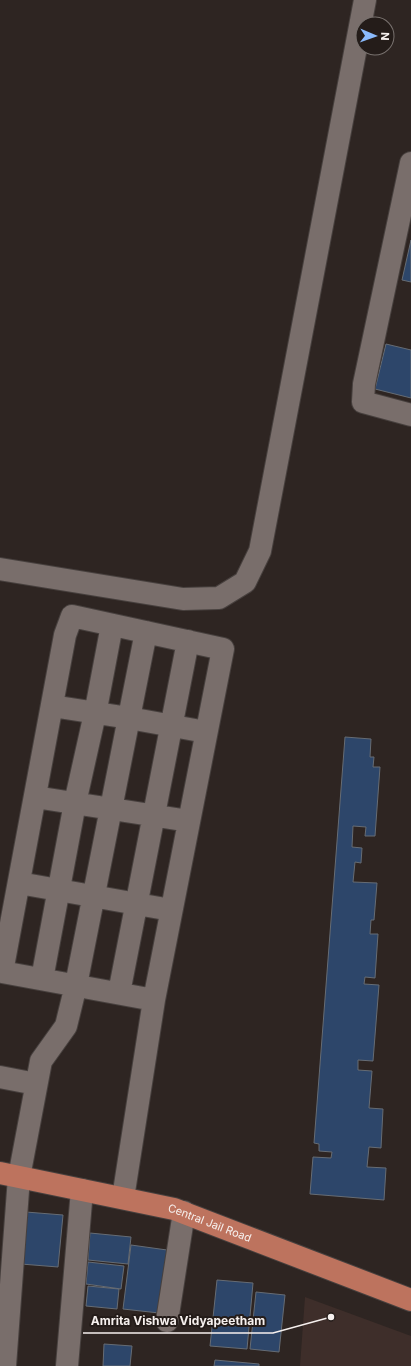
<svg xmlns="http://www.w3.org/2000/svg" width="411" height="1366" font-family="Inter,sans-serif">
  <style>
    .built { fill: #3e2e2a }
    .building { fill: #2d466a; stroke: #666c74 }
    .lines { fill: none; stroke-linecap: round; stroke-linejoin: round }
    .minor-casing { stroke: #47403e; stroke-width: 24 }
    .major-casing { stroke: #47403e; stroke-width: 24 }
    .minor { stroke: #796e6b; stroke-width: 22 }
    .major { stroke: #bd735e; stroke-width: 22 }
    .labels { text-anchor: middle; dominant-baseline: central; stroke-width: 4; stroke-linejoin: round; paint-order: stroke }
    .street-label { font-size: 11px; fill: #f6f0ee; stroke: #241c19 }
    .leader { fill: none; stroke: #f6f0ee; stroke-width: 1.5 }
    .callout-dot { fill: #f6f0ee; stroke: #241c19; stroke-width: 1.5 }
    .callout-label { font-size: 12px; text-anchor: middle; font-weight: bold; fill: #f6f0ee; stroke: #241c19; stroke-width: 4; stroke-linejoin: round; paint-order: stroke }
  </style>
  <rect width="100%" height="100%" fill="#2e2522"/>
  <path class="built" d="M305 1297 411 1336V1366H300Z"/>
  <path class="building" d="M411 240V282L402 280Z
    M386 344 411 350V398L375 389Z
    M345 737 371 739 370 757H374L373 767H380L375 836H365L366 827 353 826 352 847 362 848 361 863 355 862 353 882 377 883 374 920H371L370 934H378L375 978 365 977 364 984 379 985 373 1061 358 1060V1070L372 1071 369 1108 383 1109 381 1148 369 1147 367 1167 386 1168 384 1200 310 1194 313 1157 331 1158 332 1152 319 1151V1144L314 1143Z
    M26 1212 63 1215 58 1267 21 1264Z
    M90 1233 131 1237 128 1264 88 1260Z
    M131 1245 167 1250 159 1313 123 1309Z
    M88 1262 124 1266 121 1289 86 1284Z
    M217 1280 253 1283 247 1349 210 1346Z
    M88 1286 119 1289 117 1309 86 1306Z
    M256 1292 285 1295 279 1352 250 1349Z
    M104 1344 132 1346 130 1366H103Z
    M215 1360 259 1364V1366H214Z"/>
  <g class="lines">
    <g class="minor-casing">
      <path id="minor" d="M411 163 364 384 363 402 411 415
        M0 569 183 599 219 598 245 582 260 551 365 0
        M52 706 129 718 206 732
        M35 797 189 821
        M19 883 171 910
        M42 979 75 803 96 709 112 625
        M119 993 188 641
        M0 1077 36 1084
        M123 1198 154 1000 223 649 72 616 65 635 2 972 154 1000
        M167 1321 184 1212
        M5 1366 19 1177 41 1061 66 1026 76 985 146 632
        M67 1366 82 1190"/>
    </g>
    <g class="major-casing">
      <g id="major">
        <path id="s1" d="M0 1173 174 1209 411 1300"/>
      </g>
    </g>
    <use href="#minor" class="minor"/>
    <use href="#major" class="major"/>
  </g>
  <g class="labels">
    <g class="street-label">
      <text stroke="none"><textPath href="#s1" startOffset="216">Central Jail Road</textPath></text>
    </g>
  </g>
  <path class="leader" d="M331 1317L273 1333H83"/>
  <circle class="callout-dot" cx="331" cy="1317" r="4"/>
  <g class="callout-label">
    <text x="178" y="1325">Amrita Vishwa Vidyapeetham</text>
  </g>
  <g transform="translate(375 36) rotate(92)"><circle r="19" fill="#241c19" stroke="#78716e"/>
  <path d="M0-3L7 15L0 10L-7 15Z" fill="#8bbafc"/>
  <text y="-6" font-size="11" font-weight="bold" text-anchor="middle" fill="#f6f0ee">N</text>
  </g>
</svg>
